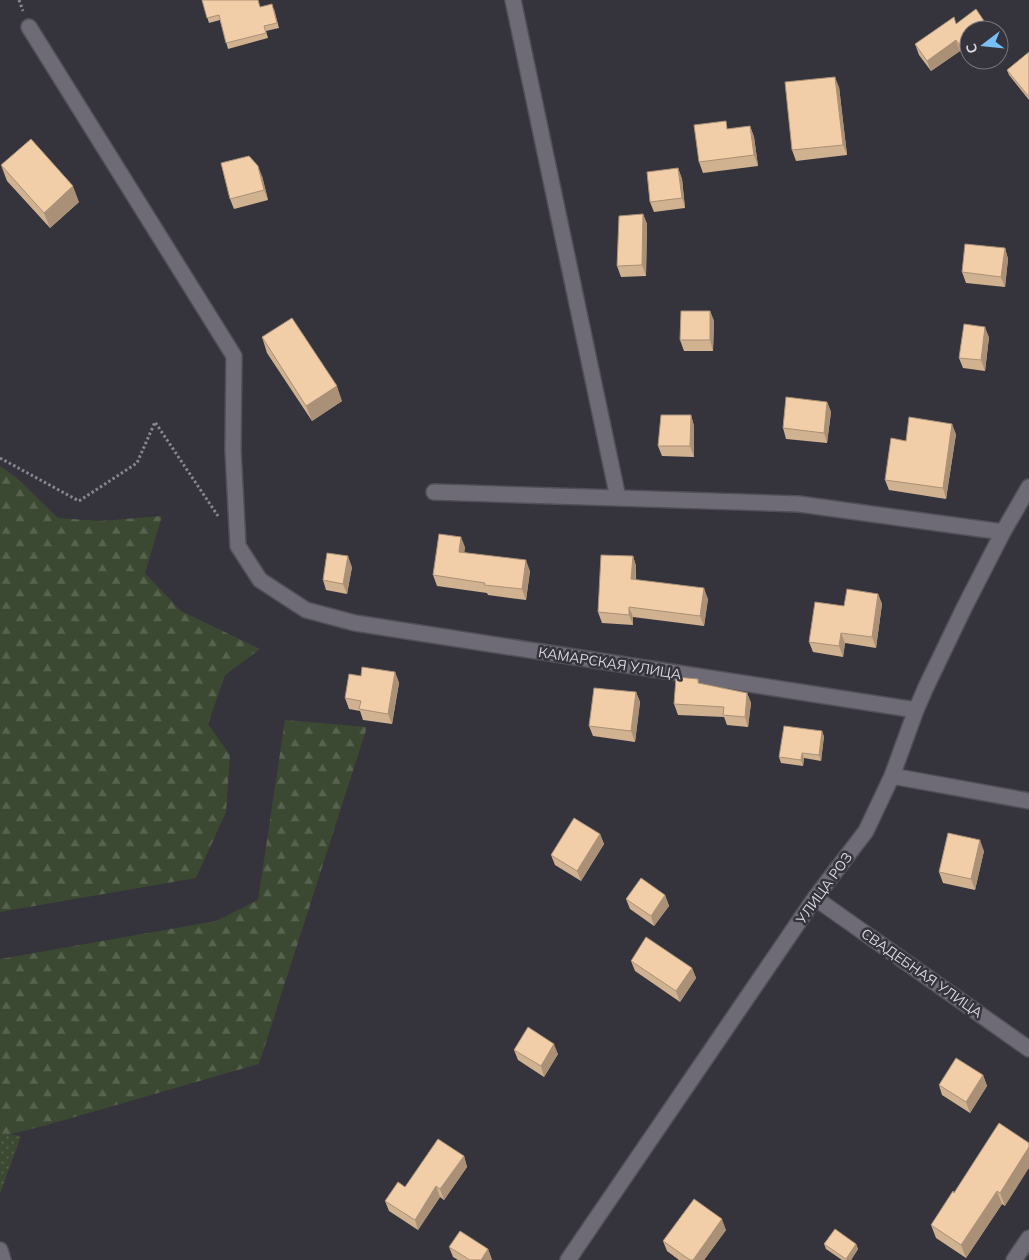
<svg xmlns="http://www.w3.org/2000/svg" width="1029" height="1260" font-family="Mulish,sans-serif">
  <style>
    .grass { fill: url(#grass-dots) }
    .forest { fill: url(#forest-firs) }
    .lines { fill: none; stroke-linecap: round; stroke-linejoin: round }
    .minor-casing { stroke: #514f57; stroke-width: 18 }
    .path { stroke: #88868d; stroke-width: 3; stroke-dasharray: 2.5 2.5; stroke-linecap: butt }
    .minor { stroke: #6e6b76; stroke-width: 15 }
    .wall { fill: #d0b190 }
    .shaded-wall { fill: #a99076 }
    .building { fill: #f2cea8; stroke: #a99076 }
    .labels { text-anchor: middle; dominant-baseline: central; stroke-width: 5; stroke-linejoin: round; paint-order: stroke }
    .street-label { font-size: 14px; fill: #d8d6dc; stroke: #35333c }
  </style>
  <defs>
    <pattern id="grass-dots" width="8" height="8" patternUnits="userSpaceOnUse" patternTransform="scale(1.25)"><rect width="8" height="8" fill="#3c4932"/><path d="M2 2h.1M6 6h.1" fill="none" stroke="#57624f" stroke-width="1.8" stroke-linecap="round"/></pattern>
    <pattern id="forest-firs" width="22" height="20" patternUnits="userSpaceOnUse" patternTransform="scale(1.25)"><rect width="22" height="20" fill="#3c4932"/><path d="M5 1l3.5 6h-7zM16 11l3.5 6h-7z" fill="#57624f"/></pattern>
  </defs>
  <rect width="100%" height="100%" fill="#35333c"/>
  <path class="grass" d="M0 1133 21 1136 0 1194Z"/>
  <path class="forest" d="M0 466 17 478 58 518 100 521 162 516 145 573 181 611 260 649 225 675 208 724 230 755 226 812 196 878 0 912Z
    M285 720 367 727 259 1064 47 1125 0 1137V959L216 921 258 900Z"/>
  <g class="lines">
    <g class="minor-casing">
      <path id="minor" d="M513 0 618 498 799 504 1003 532
        M29 27 234 356 233 450 238 546 260 580 306 610 355 623 916 710
        M434 492 618 498
        M892 776 1029 801
        M815 898 1029 1049
        M0 1250 3 1260
        M568 1260 815 898 866 831 892 776 916 710 926 687 964 608 1003 532 1029 487
        M1014 1260 1029 1238"/>
    </g>
    <path class="path" d="M19 0 23 11
      M0 458 79 501 137 463 155 422 218 516"/>
    <use href="#minor" class="minor"/>
  </g>
  <path class="wall" d="M202 0 274 9 279 28 266 31 268 38 228 49 220 20 209 23Z
    M956 23 969 60H973L969 63 960 51 931 71 919 55 915 44Z
    M1029 52V100L1009 75 1007 70Z
    M839 87 847 155 796 161 792 150Z
    M750 126 754 137 758 166 703 173 699 162 729 129Z
    M1 165 79 202 50 228 7 181Z
    M678 168 682 179 685 208 654 212 650 202Z
    M262 176 268 200 234 209 230 199Z
    M643 214 647 224 646 276 621 277 617 266Z
    M1005 248 1008 259 1005 287 966 283 962 272Z
    M710 311 714 321 713 351H684L680 340Z
    M262 337 342 401 312 421 267 353Z
    M989 337 985 371 963 368 959 358Z
    M827 402 831 412 827 443 786 439 783 428Z
    M691 415 694 426V457L662 456 658 446Z
    M956 434 946 499 889 490 885 480Z
    M465 547 464 553 530 571 526 600 488 595 487 593 437 586 433 575Z
    M633 556 636 566V580L708 599 704 626 633 617V625L602 623 598 612Z
    M352 567 347 594 326 590 323 580Z
    M878 594 882 604 876 648 845 643 843 657 813 652 809 642 844 606Z
    M395 672 399 683 392 724 363 720 360 711 349 709 345 698 361 676Z
    M698 679 699 683 747 693 751 703 748 727 727 725 724 717 678 715 674 704Z
    M636 692 640 702 635 742 593 736 589 726Z
    M824 736 821 761 804 758 803 766 781 763 779 757Z
    M600 834 604 844 581 881 555 865 551 855Z
    M984 851 975 890 943 883 939 872Z
    M665 895 669 906 654 926 630 909 626 899Z
    M631 961 692 968 696 978 680 1002 635 971Z
    M514 1050 558 1054 544 1077 518 1060Z
    M983 1075 987 1086 970 1113 942 1095 939 1085Z
    M999 1123 1005 1206 1002 1204 966 1258 936 1238 931 1225 954 1193Z
    M464 1156 467 1167 444 1200 440 1197 418 1230 389 1211 385 1201 405 1187Z
    M726 1230 704 1260H679L667 1251 663 1241Z
    M824 1244H856L858 1249 851 1260H842L826 1249Z
    M449 1247 488 1249 492 1260H458L453 1257Z"/>
  <path class="shaded-wall" d="M956 40 960 51 931 71 927 61Z
    M969 50V60H973L969 63 965 53Z
    M835 77 839 87 847 155 843 145Z
    M750 126 754 137 758 166 754 155Z
    M258 166 262 176 268 200 264 190Z
    M678 168 682 179 685 208 682 198Z
    M73 186 79 202 50 228 44 213Z
    M643 214 647 224 646 276 642 265Z
    M1005 248 1008 259 1005 287 1001 277Z
    M710 311 714 321 713 351 710 340Z
    M985 327 989 337 985 371 981 360Z
    M337 386 342 401 312 421 306 406Z
    M827 402 831 412 827 443 824 433Z
    M691 415 694 426V457L690 446Z
    M952 424 956 434 946 499 943 488Z
    M461 537 465 547 463 563 459 552Z
    M348 556 352 567 347 594 343 584Z
    M633 556 636 566 635 590 631 579Z
    M526 560 530 571 526 600 522 589Z
    M704 588 708 599 704 626 700 616Z
    M878 594 882 604 876 648 872 637Z
    M629 607 633 617V625L629 615Z
    M841 633 845 643 843 657 839 646Z
    M395 672 399 683 392 724 388 714Z
    M636 692 640 702 635 742 631 731Z
    M747 693 751 703 748 727 745 717Z
    M822 731 824 736 821 761 819 755Z
    M802 753 804 758 803 766 801 760Z
    M600 834 604 844 581 881 577 871Z
    M980 840 984 851 975 890 971 879Z
    M665 895 669 906 654 926 651 916Z
    M692 968 696 978 680 1002 676 991Z
    M554 1044 558 1054 544 1077 541 1066Z
    M983 1075 987 1086 970 1113 966 1102Z
    M1029 1147V1168L1005 1206 1000 1193Z
    M464 1156 467 1167 444 1200 440 1189Z
    M436 1186 440 1197 418 1230 415 1220Z
    M997 1191 1002 1204 966 1258 961 1245Z
    M722 1219 726 1230 704 1260H693Z
    M856 1244 858 1249 851 1260H847L846 1259Z
    M488 1249 492 1260H481Z"/>
  <path class="building" d="M202 0H258L260 7 272 4 277 23 264 26 266 33 226 43 219 15 207 18Z
    M976 9 990 30H969V50L965 53 956 40 927 61 915 44 954 17 956 24Z
    M1029 52V97L1007 70Z
    M835 77 843 145 792 150 785 82Z
    M726 121 727 129 750 126 754 155 699 162 694 125Z
    M31 139 73 186 44 213 1 165Z
    M249 156 258 166 264 190 230 199 221 163Z
    M678 168 682 198 650 202 647 172Z
    M643 214 642 265 617 266 619 216Z
    M965 244 1005 248 1001 277 962 272Z
    M681 311H710V340H680Z
    M292 318 337 386 306 406 262 337Z
    M964 324 985 327 981 360 959 358Z
    M786 397 827 402 824 433 783 428Z
    M661 415H691L690 446H658Z
    M909 417 952 424 943 488 885 480 891 438 906 441Z
    M439 534 461 537 459 552 526 560 522 589 484 585 485 583 433 575Z
    M327 553 348 556 343 584 323 580Z
    M601 555 633 556 631 579 704 588 700 616 629 607V615L598 612Z
    M847 589 878 594 872 637 841 633 839 646 809 642 815 602 844 606Z
    M362 667 395 672 388 714 359 709 361 701 345 698 349 674 361 676Z
    M676 677 698 679V683L747 693 745 717 723 715 724 707 674 704Z
    M594 688 636 692 631 731 589 726Z
    M784 726 822 731 819 755 802 753 801 760 779 757Z
    M574 818 600 834 577 871 551 855Z
    M948 833 980 840 971 879 939 872Z
    M641 878 665 895 651 916 626 899Z
    M646 937 692 968 676 991 631 961Z
    M528 1027 554 1044 541 1066 514 1050Z
    M956 1058 983 1075 966 1102 939 1085Z
    M999 1123 1029 1143V1147L1000 1193 997 1191 961 1245 931 1225 953 1191 954 1193Z
    M438 1139 464 1156 440 1189 436 1186 415 1220 385 1201 398 1182 405 1187Z
    M694 1199 722 1219 693 1260H690L663 1241Z
    M835 1229 856 1244 846 1259 824 1244Z
    M460 1231 488 1249 481 1260H470L449 1247Z"/>
  <g class="labels">
    <g class="street-label">
      <text transform="translate(610 663) rotate(9)">КАМАРСКАЯ УЛИЦА</text>
      <text transform="translate(824 888) rotate(-54)">УЛИЦА РОЗ</text>
      <text transform="translate(922 973) rotate(35)">СВАДЕБНАЯ УЛИЦА</text>
    </g>
  </g>
  <g transform="translate(984 45) rotate(254)"><circle r="24" fill="#35333c" stroke="#76747c"/>
  <path d="M0-4L9 19L0 12L-9 19Z" fill="#77bff7"/>
  <text y="-8" font-size="14" font-weight="bold" text-anchor="middle" fill="#d8d6dc">С</text>
  </g>
</svg>
